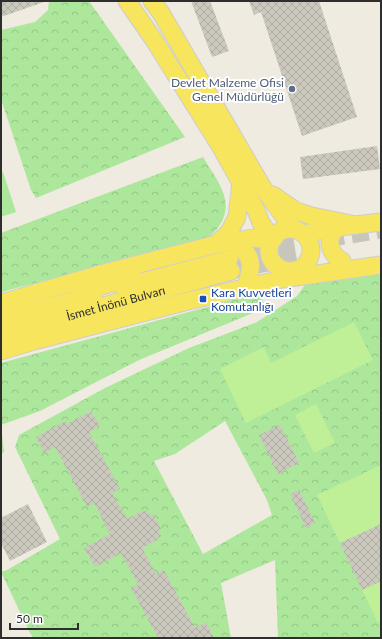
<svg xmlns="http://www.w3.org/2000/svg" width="382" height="639" font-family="Lato,sans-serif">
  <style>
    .grass { fill: #ace79b }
    .forest { fill: url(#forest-crowns); fill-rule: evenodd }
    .pitch { fill: #bfef97 }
    .building { fill: url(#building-cross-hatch) }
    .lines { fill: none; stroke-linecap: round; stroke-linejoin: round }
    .primary-tunnel { stroke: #c8c5bc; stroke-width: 17; stroke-dasharray: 17 8; stroke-linecap: butt }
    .primary-casing { stroke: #cdcdcd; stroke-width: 19 }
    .primary { stroke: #f7e55e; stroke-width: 17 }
    .service-dot { fill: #5c6f8a; stroke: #fff; stroke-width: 1.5 }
    .transit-dot { fill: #1a4fb4; stroke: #fff; stroke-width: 1.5 }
    .labels { text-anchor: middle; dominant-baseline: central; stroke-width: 4; stroke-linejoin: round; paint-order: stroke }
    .service-label { font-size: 12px; fill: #4e5e75; stroke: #fff; text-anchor: end }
    .transit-label { font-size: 12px; fill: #164399; stroke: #fff; text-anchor: start }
    .street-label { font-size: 12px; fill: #2e2e2e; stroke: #fff }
  </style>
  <defs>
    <pattern id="forest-crowns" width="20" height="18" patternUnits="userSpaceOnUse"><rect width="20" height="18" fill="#ace79b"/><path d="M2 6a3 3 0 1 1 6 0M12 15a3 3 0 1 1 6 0" fill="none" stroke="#94c686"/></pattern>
    <pattern id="building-cross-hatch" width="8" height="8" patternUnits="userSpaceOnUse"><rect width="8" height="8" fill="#cbc9be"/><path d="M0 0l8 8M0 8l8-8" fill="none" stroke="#afada4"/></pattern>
  </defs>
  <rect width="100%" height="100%" fill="#efebe0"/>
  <path class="grass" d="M3 172 16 212 1 217V173Z"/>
  <path class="forest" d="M49 1H89L185 137 36 198 31 190 1 99V30L35 22 48 10Z
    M203 157C222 188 240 208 209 238L1 292V233Z
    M381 265V638H278L275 560 221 583 231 638H33L30 633 1 572 7 570 60 539 15 447 19 435 105 388 189 348 257 322 297 296 307 282ZM225 421 267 500 272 515 203 554 154 461 175 454Z
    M259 293 264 303 260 310 139 360 40 411 1 425 4 452 1 454V363Z"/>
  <path class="pitch" d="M354 322 373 360 246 423 220 369 264 347 271 363Z
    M316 404 335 443 314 453 295 415Z
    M381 465V524L340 543 317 495Z
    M381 581V622L378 623 362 590Z"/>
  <path class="building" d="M1 1H44V2L1 17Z
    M191 1H210L229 51 212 57Z
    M249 1H319L357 117 302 136 261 12 254 15Z
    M377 146 380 169 303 179 300 157Z
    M91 411 100 426 89 432 120 489 112 493 127 519 142 511 143 512 147 510 150 516 153 514 161 529 158 530 161 536 157 539V540L142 548 156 574 164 570 195 628 206 622 214 638H158L131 588 138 584 121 553 95 567 84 548 110 534 94 503 87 507 55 447 44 453 36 437 65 421 67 424Z
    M280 425 299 463 278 474 259 435Z
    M299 490 315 523 306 528 290 494Z
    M28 504 47 542 10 561 1 543V518Z
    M381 524V581L362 590 340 543Z"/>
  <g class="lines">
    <path class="primary-tunnel" d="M229 259 290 245 381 230
      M231 271 307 254"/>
    <g class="primary-casing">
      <g id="primary">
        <path d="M127 1 154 40 222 149 256 210 261 223 266 230 275 237"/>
        <path d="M152 1 161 13 263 188 293 229"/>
        <path d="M273 195 296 211 312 216 356 225"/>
        <path d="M339 227C325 235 328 253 342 261"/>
        <circle cx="290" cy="250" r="21"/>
        <path d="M304 234 339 227 381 222"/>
        <path d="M217 244 229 232 237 217 241 182"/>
        <path d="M240 248C252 255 252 267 248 279"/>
        <path d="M123 287 229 259"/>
        <path d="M79 292 134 277"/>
        <path d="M1 303 104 273 217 244 253 238 273 240"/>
        <path d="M1 320 93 295"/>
        <path id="s1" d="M1 334 231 271"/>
        <path d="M1 351 34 341 184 302 282 279 381 265"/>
      </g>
    </g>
    <use href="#primary" class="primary"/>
  </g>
  <circle class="service-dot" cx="292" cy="89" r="4"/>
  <rect class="transit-dot" x="199" y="295" width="8" height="8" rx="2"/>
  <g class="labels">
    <g class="service-label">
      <text x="284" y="82">Devlet Malzeme Ofisi<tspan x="284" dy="14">Genel Müdürlüğü</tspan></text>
    </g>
    <g class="transit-label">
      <text x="211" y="292">Kara Kuvvetleri<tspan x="211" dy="14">Komutanlığı</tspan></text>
    </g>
    <g class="street-label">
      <text stroke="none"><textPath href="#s1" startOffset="119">İsmet İnönü Bulvarı</textPath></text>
    </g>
  </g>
  <rect width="382" height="639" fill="none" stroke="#2e2e2e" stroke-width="4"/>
  <path d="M10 623v6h68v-6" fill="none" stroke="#2e2e2e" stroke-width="2"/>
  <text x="16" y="623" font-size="12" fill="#2e2e2e" stroke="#ffffff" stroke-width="3" paint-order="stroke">50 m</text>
</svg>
